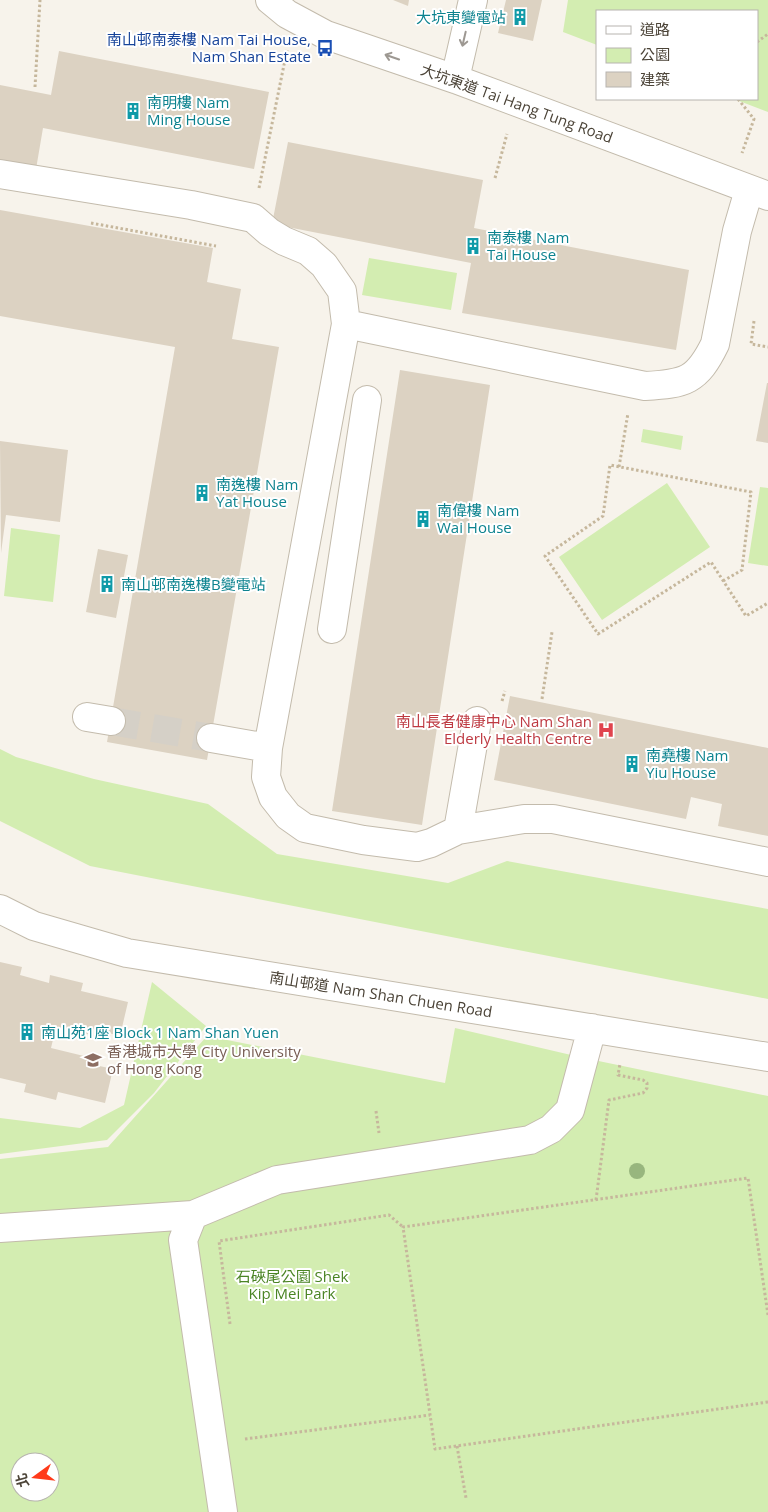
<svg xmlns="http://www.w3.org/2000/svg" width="768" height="1512" font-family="'Open Sans','Noto Sans TC',sans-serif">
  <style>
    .green { fill: #d3edb1; fill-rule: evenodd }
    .building { fill: #dcd2c2 }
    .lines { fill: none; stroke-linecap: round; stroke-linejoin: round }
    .minor-tunnel { stroke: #d5d0c7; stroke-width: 28; stroke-dasharray: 28 14; stroke-linecap: butt }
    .minor-casing { stroke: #c3bbac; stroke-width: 30 }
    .path { stroke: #c6b79c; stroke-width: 3; stroke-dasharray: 2.5 2.5; stroke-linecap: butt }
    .minor { stroke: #fff; stroke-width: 28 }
    .tree { fill: #98b67e }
    .oneway { stroke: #9d9892 }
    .labels { text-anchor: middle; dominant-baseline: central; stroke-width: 4; stroke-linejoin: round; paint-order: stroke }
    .culture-label { font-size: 15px; fill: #0d838f; stroke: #fff; text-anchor: start }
    .transit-label { font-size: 15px; fill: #164399; stroke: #fff; text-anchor: end }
    .street-label { font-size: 15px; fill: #4c4438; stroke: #fff }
    .health-label { font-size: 15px; fill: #be3a42; stroke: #fff; text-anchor: end }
    .education-label { font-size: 15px; fill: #785e54; stroke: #fff; text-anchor: start }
    .park-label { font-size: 15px; fill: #4a8424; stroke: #fff }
  </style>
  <rect width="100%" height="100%" fill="#f7f3eb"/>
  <path class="green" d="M568 0H768V112L734 99H757V11H597V45L563 32Z
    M369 258 457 273 451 310 362 295Z
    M643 429 683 436 681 450 641 442Z
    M667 483 710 547 602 620 559 557Z
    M760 487 768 488V566L748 563Z
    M11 528 60 535 53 602 4 596Z
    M0 749 16 757 94 779 208 804 277 854 448 883 507 861 768 909V999L90 866 0 821Z
    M152 982 206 1026 154 1093 107 1140 0 1154V1118L80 1128 124 1105Z
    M455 1028 584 1058 768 1096V1512H0V1159L108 1147 207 1036 445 1083ZM20 1462H50V1492H20Z"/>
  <path class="building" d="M393 0H409L408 6Z
    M506 0H542L533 41 498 33Z
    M59 51 269 92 254 169 43 128 35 175 0 169V85L51 95Z
    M288 142 483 180 474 228 689 270 676 350 462 313 471 263 272 224Z
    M0 210 213 248 207 282 241 289 232 339 279 347 207 760 107 742 175 347 0 316Z
    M400 370 490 385 422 825 332 811Z
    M767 383H768V443L756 441Z
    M0 441 68 450 60 522 6 515 1 553Z
    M98 549 128 555 116 618 86 612Z
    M510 696 768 748V836L718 826 722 804 691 797 686 819 494 780Z
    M0 962 22 967 20 975 49 983 50 975 83 983 81 991 128 1002 120 1036 93 1029 91 1035 56 1027 51 1048 88 1057 86 1063 113 1069 105 1103 58 1092 56 1100 24 1092 26 1084 0 1078Z"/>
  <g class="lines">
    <path class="minor-tunnel" d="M111 721 211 738"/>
    <g class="minor-casing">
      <path id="minor" d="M270 0 287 14 326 35 455 79 768 196
        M455 79 473 0
        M0 174 191 205 253 218 269 232 284 241 308 251 324 265 342 291 346 324 268 748 266 777 273 797 288 816 305 828 363 840 417 847 431 843 458 830 524 819H553L768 862
        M346 324 645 386C685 384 697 381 715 344L737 231 749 190
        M332 629 367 400
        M87 717 111 721
        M211 738 268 748
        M458 830 477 721
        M0 909 34 926 127 953 768 1057
        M193 1215 183 1240 223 1512
        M0 1228 193 1215 277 1180 530 1140 551 1129 570 1110 592 1028"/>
    </g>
    <path class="path" d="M757 42 768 34
      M35 87 40 0
      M738 99 754 119 742 153
      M495 178 507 134
      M259 188 287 50
      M91 223 216 246
      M754 321 751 344 768 347
      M619 467 628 413
      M723 581 742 570 751 492 610 465 603 516 545 556 598 634 711 562 746 616 768 603
      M542 699 552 632
      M502 701 505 691
      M376 1111 379 1133
      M596 1200 609 1100 643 1093 647 1088V1083L643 1080 618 1075 620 1064
      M768 1315 748 1178 403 1227 435 1449 768 1402
      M230 1324 219 1241 389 1215 403 1227
      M245 1439 430 1415
      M457 1446 466 1498"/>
    <use href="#minor" class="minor"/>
  </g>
  <circle class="tree" cx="637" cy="1171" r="8"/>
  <defs><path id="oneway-shaft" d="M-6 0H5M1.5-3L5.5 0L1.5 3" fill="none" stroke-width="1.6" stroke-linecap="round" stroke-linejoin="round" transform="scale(1.25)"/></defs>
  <g class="oneway">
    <use href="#oneway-shaft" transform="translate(464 39) rotate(103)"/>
    <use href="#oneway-shaft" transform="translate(392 57) rotate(-161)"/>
  </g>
  <defs>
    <g id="building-bare" transform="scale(1.35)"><path d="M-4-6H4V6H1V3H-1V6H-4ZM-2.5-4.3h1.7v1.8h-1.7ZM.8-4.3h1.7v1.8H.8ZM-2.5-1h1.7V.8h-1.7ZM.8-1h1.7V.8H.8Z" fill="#0f9aa8" stroke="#fff" stroke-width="2.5" paint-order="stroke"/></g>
    <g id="bus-bare" transform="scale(1.35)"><path d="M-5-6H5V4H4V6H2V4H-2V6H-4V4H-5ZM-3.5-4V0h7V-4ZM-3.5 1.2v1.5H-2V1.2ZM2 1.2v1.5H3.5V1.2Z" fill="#1a4fb4" stroke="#fff" stroke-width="2.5" paint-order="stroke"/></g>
    <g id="hospital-bare" transform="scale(1.35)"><path d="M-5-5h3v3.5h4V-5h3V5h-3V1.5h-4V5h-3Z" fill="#e0444e" stroke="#fff" stroke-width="2.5" paint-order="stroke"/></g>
    <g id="university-bare" transform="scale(1.35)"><path d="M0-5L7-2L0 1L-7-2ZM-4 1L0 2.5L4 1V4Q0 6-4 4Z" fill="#8d6e63" stroke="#fff" stroke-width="2.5" paint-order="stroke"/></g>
  </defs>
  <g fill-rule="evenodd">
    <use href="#building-bare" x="520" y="17"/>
    <use href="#bus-bare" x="325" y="48"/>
    <use href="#building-bare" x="133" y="111"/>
    <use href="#building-bare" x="473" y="246"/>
    <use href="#building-bare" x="202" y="493"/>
    <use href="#building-bare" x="423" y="519"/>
    <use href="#building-bare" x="107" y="584"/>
    <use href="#hospital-bare" x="606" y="730"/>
    <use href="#building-bare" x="632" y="764"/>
    <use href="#building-bare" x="27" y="1032"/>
    <use href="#university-bare" x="93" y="1060"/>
  </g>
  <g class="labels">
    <g class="culture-label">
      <text x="506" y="17" text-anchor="end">大坑東變電站</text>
      <text x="147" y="102">南明樓 Nam<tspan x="147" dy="17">Ming House</tspan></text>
      <text x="487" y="237">南泰樓 Nam<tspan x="487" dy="17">Tai House</tspan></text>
      <text x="216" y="484">南逸樓 Nam<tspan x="216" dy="17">Yat House</tspan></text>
      <text x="437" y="510">南偉樓 Nam<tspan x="437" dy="17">Wai House</tspan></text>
      <text x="121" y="584">南山邨南逸樓B變電站</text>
      <text x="646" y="755">南堯樓 Nam<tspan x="646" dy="17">Yiu House</tspan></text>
      <text x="41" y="1032">南山苑1座 Block 1 Nam Shan Yuen</text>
    </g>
    <g class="transit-label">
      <text x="311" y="39">南山邨南泰樓 Nam Tai House,<tspan x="311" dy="17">Nam Shan Estate</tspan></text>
    </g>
    <g class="street-label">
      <text transform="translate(517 103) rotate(20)">大坑東道 Tai Hang Tung Road</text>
      <text transform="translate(381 994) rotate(9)">南山邨道 Nam Shan Chuen Road</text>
    </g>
    <g class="health-label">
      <text x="592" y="721">南山長者健康中心 Nam Shan<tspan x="592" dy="17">Elderly Health Centre</tspan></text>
    </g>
    <g class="education-label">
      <text x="107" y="1051">香港城市大學 City University<tspan x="107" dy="17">of Hong Kong</tspan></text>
    </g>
    <g class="park-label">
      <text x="292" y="1276">石硤尾公園 Shek<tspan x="292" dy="17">Kip Mei Park</tspan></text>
    </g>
  </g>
  <rect x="596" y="10" width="162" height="90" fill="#ffffff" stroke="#b7b4af"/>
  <rect x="606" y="26" width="25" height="8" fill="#ffffff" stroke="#b7b4af"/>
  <text x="640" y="35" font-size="15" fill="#4c4438">道路</text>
  <rect x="606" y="48" width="25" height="15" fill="#d3edb1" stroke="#b7b4af"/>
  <text x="640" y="60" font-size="15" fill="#4c4438">公園</text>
  <rect x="606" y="72" width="25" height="15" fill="#dcd2c2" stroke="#b7b4af"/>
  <text x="640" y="85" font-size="15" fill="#4c4438">建築</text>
  <g transform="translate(35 1477) rotate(255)"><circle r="24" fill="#ffffff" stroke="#b7b4af"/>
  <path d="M0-4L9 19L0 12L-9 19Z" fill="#ff3a1a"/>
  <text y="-8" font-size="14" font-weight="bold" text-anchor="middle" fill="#4c4438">北</text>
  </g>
</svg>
